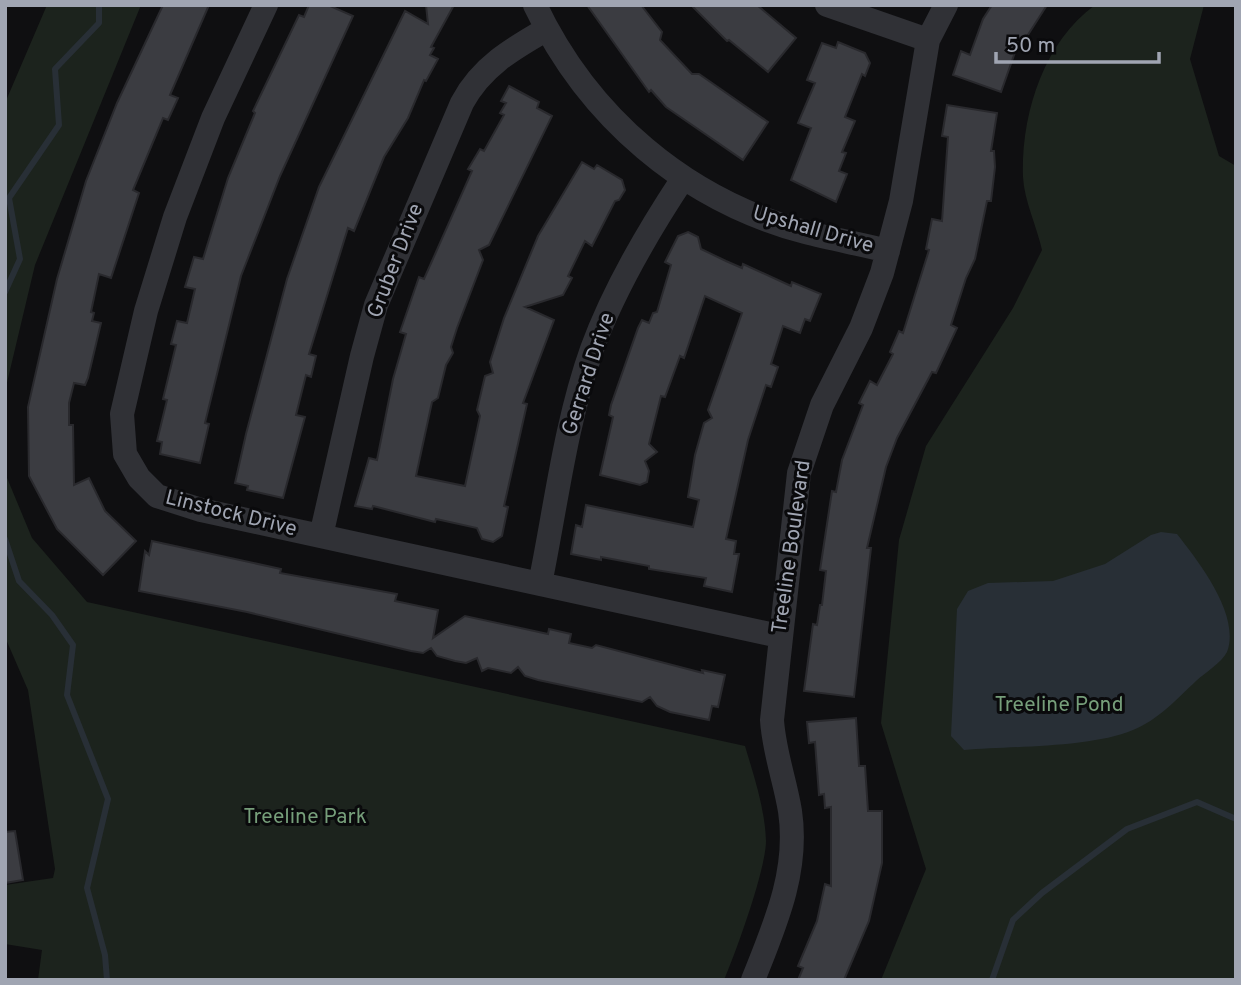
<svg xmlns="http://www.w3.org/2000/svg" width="1241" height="985" font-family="Overpass,sans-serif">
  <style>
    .green { fill: #1c231d }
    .water { fill: #282f36 }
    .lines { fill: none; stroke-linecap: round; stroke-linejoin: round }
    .stream { stroke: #282f36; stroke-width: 6 }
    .building { fill: #3b3c41; stroke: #29292d; stroke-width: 2 }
    .minor { stroke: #303136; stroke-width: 24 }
    .labels { text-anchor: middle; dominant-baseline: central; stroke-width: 6; stroke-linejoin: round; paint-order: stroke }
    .street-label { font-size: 21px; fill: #a0a5b2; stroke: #0a0a0c }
    .park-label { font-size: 21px; fill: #769e7a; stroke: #0a0a0c }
  </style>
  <rect width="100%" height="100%" fill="#0f0f11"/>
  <path class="green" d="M47 5H141L35 265 5 391V103Z
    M1095 5H1204L1190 59 1219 156 1236 166V980H881L926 869 881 723 899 540 926 446 1013 308 1042 250C1037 227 1024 200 1023 177 1021 115 1043 43 1095 5Z
    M5 473 32 538 87 602 745 746C754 776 765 809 766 841 766 869 736 952 724 980H38L42 950 5 944V885L53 878 55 869 28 690 5 637Z"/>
  <path class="water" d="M1161 532 1177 534C1198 561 1241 615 1227 652 1222 662 1205 673 1196 681 1177 699 1158 720 1133 730 1090 748 1012 746 964 750L951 736 957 609 968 591 988 583 1053 581 1105 564 1151 535Z"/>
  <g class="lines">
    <path class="stream" d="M5 292 20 259 9 198 59 125 55 69 99 23V5
      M5 539 19 581 52 615 73 645 67 695 108 799 87 888 105 955 107 980
      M992 980 1013 920 1042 893 1127 829 1197 802 1236 819"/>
  </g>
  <path class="building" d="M163 5H209L170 95 178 98 168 120 163 118 133 190 139 193 111 278 99 274 91 312 94 313 92 321 101 323 88 378 85 385 74 383 69 403V425H73L74 485 89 478 105 511 136 541 103 575 57 529 29 476 28 407 57 279 86 181 117 103Z
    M309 5H328L353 16 280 176 241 276 205 423 209 424 200 463 160 454 162 442 157 441 167 400 163 399 176 345 171 344 177 321 187 323 195 289 185 287 194 257 203 259 228 178 255 113 253 111 299 15 304 17Z
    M426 5H454L431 47 434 48 430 55 438 59 426 81 424 80 408 118 384 157 354 231 348 228 309 354 316 356 311 377 306 375 296 415 305 417 283 498 247 490 248 486 235 483 246 434 287 279 319 187 405 11 428 24Z
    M587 5H641L662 32 660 40 692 74H699L768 122 743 160 666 107 651 90 649 92Z
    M691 5H757L796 38 768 72 729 40 727 41Z
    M992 5H1047L1024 41 1020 38 1001 92 953 75 961 51 970 55 983 19Z
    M838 42 865 53 870 63 865 76 862 74 845 117 855 121 842 152 846 153 839 171 847 174 836 202 791 180 811 128 798 123 815 83 807 80 822 43 836 48Z
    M509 86 539 102 537 108 552 116 489 245 479 250 483 260 457 328 451 347 453 353 446 365 438 398 432 402 416 476 465 486 480 416 477 410 485 376 493 373 490 362 504 318 538 236 582 162 594 169 597 165 622 180 625 190 619 200 615 201 592 246 585 241 568 276 572 278 563 295 525 307 554 320 523 403 527 404 504 506 508 507 502 536 493 542 482 539 477 528 436 519 435 522 373 506 372 509 355 506 369 458 377 460 393 379 406 334 400 332 419 277 424 279 472 171 468 169 480 149 484 151 504 115 500 113 506 103 501 101Z
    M947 105 997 113 991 151H994L995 167 991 201H987L975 259 966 278 951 325 957 328 936 373 932 372 897 438 886 467 867 548H871L854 697 804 691 813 624 817 625 820 605H822L826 571 820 570 832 491 836 492 842 460 863 405 859 403 870 381 877 385 893 354 890 352 899 331 903 333 929 250 926 249 932 219 942 221 948 137 942 136Z
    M688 232 698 237 701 249 726 261 742 268 743 264 791 286 792 282 821 294 810 321 805 319 800 333 783 326 771 364 778 367 771 387 766 385 748 440 726 539 736 541 734 554H739L732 592 704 586 706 578 649 569V566L601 557V560L571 554 576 525 582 527 586 505 693 527 699 500 688 497 695 455 704 423 712 418 708 410 742 313 705 296 684 358 680 356 665 397 661 396 649 444 657 452 645 461 649 471 647 482 640 485 600 475 613 417 609 415 611 405 638 328 642 320 649 323 653 313 657 312 671 265 665 262 678 236Z
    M152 541 281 569 280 573 397 594 395 601 438 610 433 638 465 616 548 634 549 629 571 634 569 643 592 648 596 645 703 673 702 670 725 675 718 707 712 706 709 720 670 712 657 706 650 697 642 702 538 680 525 676 518 667 511 673 488 668 482 671 477 658 466 663 455 661 437 656 431 648 423 653 411 651 247 612 139 591 145 551 149 555Z
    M856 718 859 766H865L868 811H882V863L869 921 844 980H798L803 968 798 966 817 921 825 884 831 886V807L825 808 824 794 819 795 815 742 809 743 807 722Z
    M15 831 23 880 5 883V832Z"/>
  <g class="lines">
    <path class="minor" d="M266 5 213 118 175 217 146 311 122 414 125 454 139 478 157 496 201 510 779 636
      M535 5C588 117 685 200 805 232 832 239 860 244 888 251
      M827 5 928 40
      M321 536 362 356 376 305 462 103C481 67 512 49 547 29
      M540 584C556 506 565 425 592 349 614 289 647 233 682 180
      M753 980C775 925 799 871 790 811 785 780 774 752 772 720L799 473 822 405 861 328 882 273 901 201 928 40 946 5"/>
  </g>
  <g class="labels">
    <g class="street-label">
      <text transform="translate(813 230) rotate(16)">Upshall Drive</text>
      <text transform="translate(396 261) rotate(-69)">Gruber Drive</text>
      <text transform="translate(589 374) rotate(-72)">Gerrard Drive</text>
      <text transform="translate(231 514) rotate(14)">Linstock Drive</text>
      <text transform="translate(792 547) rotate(-82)">Treeline Boulevard</text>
    </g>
    <g class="park-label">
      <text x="1059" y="705">Treeline Pond</text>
      <text x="305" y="817">Treeline Park</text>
    </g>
  </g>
  <rect width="1241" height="985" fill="none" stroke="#a0a5b2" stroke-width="14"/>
  <path d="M996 52v10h163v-10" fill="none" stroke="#a0a5b2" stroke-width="3.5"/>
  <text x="1006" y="52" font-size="21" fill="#a0a5b2" stroke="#0a0a0c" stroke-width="5" paint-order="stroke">50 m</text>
</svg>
